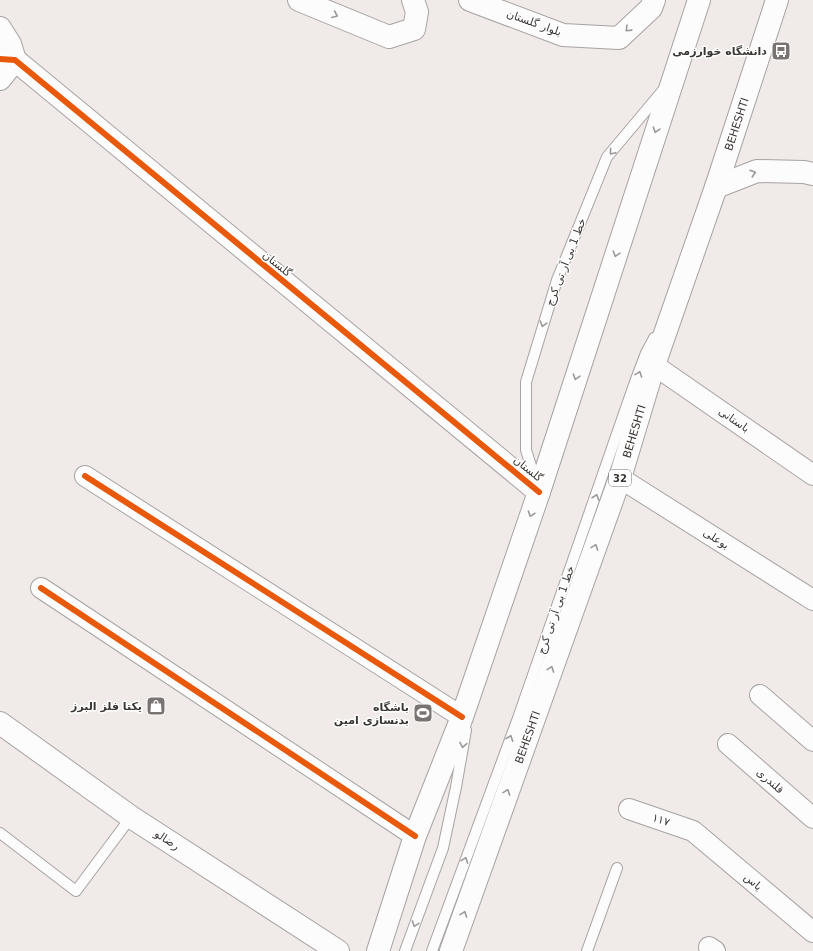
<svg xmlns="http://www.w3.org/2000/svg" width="813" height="951" font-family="'DejaVu Sans',Vazirmatn,sans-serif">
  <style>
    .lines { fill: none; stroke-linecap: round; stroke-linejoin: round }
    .lane-casing { stroke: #a7a3a2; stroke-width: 12 }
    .street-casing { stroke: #a7a3a2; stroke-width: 22 }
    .secondary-casing { stroke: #a7a3a2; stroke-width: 24 }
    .primary-casing { stroke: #a7a3a2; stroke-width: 24 }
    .lane { stroke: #fdfcfc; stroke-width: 10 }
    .street { stroke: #fdfcfc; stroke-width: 20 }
    .secondary { stroke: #fdfcfc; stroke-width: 22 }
    .primary { stroke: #fdfcfc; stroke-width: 22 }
    .cycleway-casing { stroke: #fff; stroke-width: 8 }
    .cycleway { stroke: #e8590c; stroke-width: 6 }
    .oneway { stroke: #9b9898 }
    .labels { text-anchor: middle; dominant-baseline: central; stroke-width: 3; stroke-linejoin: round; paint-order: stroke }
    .shield { fill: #fff; stroke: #747270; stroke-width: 1 }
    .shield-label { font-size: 10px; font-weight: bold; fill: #393533 }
    .street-label { font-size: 11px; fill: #393533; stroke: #fff }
    .poi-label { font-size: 11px; font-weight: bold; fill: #393533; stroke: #fff; text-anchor: end }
  </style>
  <rect width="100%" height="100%" fill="#f0eae8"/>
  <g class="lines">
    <g class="lane-casing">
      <path id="lane" d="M537 485 526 450V382L557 280 607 157 664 89
        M0 833 76 891 131 817
        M405 951 443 848 456 787 466 730
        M432 951 518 718 635 382 646 353 654 338
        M587 951 617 868"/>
    </g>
    <g class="street-casing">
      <path id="street" d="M654 365 813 475
        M85 476 462 717
        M620 478 813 600
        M41 588 415 836
        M760 695 813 741
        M728 744 813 818
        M629 809 693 831 813 932
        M709 947 715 951"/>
    </g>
    <g class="secondary-casing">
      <path id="secondary" d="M299 0 389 37 414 29 417 12 413 0
        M470 0 563 35 619 38 651 8 654 0
        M0 28 10 44 15 60
        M0 59 15 60 539 492
        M0 79 15 60
        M716 187 757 171 804 172 813 174
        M0 723 131 817 338 951"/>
    </g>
    <g class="primary-casing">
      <g id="primary">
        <path d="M378 951 415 836 462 717 539 492 699 0"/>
        <path id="s1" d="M451 951 620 478 654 365 716 187 777 0"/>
      </g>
    </g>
    <use href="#lane" class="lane"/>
    <use href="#street" class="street"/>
    <use href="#secondary" class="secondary"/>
    <use href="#primary" class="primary"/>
    <g class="cycleway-casing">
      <path id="cycleway" d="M0 59 15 60 539 492
        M85 476 462 717
        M41 588 415 836"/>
    </g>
    <use href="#cycleway" class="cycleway"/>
  </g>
  <defs><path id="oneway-chevron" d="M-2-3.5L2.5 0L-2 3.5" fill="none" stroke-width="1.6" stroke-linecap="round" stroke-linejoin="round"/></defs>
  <g class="oneway">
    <use href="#oneway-chevron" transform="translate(335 15) rotate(23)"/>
    <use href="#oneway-chevron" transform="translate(628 29) rotate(136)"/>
    <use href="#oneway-chevron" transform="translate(656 130) rotate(108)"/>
    <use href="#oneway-chevron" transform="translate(612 152) rotate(130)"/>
    <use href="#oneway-chevron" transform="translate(753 173) rotate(-18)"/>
    <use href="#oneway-chevron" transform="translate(616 254) rotate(108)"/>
    <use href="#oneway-chevron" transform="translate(543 324) rotate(107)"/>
    <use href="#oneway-chevron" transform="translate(639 374) rotate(-70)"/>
    <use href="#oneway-chevron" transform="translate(576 377) rotate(108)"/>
    <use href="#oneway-chevron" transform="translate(596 497) rotate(-71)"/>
    <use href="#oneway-chevron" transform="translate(531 514) rotate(109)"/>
    <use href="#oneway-chevron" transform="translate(595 547) rotate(-70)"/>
    <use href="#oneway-chevron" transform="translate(551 669) rotate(-70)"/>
    <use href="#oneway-chevron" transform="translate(510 738) rotate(-70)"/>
    <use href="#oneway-chevron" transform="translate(463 745) rotate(100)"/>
    <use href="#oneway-chevron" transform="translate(507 792) rotate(-70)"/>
    <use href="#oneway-chevron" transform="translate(465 860) rotate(-70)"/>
    <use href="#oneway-chevron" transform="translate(464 914) rotate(-70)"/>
    <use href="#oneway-chevron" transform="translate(415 924) rotate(110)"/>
  </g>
  <defs>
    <g id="bus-square" transform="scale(1)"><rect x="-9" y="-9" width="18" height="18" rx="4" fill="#797472" stroke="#fff"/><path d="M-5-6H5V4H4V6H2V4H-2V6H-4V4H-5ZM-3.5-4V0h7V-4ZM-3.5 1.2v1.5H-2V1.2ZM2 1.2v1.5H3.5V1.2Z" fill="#fff"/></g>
    <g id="shop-square" transform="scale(1)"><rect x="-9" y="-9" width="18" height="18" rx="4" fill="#797472" stroke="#fff"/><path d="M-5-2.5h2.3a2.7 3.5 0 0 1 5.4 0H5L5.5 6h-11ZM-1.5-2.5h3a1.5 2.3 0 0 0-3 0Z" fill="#fff"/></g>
    <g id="stadium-square" transform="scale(1)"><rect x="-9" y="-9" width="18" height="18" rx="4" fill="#797472" stroke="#fff"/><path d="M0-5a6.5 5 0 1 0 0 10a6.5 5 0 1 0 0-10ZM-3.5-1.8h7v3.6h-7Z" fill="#fff"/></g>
  </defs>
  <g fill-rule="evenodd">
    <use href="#bus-square" x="781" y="51"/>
    <use href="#shop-square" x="156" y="706"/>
    <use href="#stadium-square" x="423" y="713"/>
  </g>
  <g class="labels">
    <rect class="shield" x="609" y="470" width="22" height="16" rx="3"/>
    <g class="shield-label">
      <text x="620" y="478">32</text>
    </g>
    <g class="street-label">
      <text transform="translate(534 23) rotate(20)">بلوار گلستان</text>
      <text stroke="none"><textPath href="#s1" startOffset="875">BEHESHTI</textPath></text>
      <text transform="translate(566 262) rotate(-69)">خط 1 بی آر تی کرج</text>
      <text transform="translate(277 264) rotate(39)">گلستان</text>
      <text transform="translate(734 420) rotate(35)">باستانی</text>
      <text stroke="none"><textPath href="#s1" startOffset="551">BEHESHTI</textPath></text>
      <text transform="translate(528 469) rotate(39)">گلستان</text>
      <text transform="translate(716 539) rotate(32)">بوعلی</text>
      <text transform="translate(556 610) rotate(-71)">خط 1 بی آر تی کرج</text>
      <text stroke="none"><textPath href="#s1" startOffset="227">BEHESHTI</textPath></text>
      <text transform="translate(770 781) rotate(41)">قلندری</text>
      <text transform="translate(661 820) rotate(19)">۱۱۷</text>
      <text transform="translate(167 840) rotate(33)">رضالو</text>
      <text transform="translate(753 882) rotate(40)">یاس</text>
    </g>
    <g class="poi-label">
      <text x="767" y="51">دانشگاه خوارزمی</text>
      <text x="142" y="706">یکتا فلز البرز</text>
      <text x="409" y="707">باشگاه<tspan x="409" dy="13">بدنسازی امین</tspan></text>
    </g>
  </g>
</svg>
